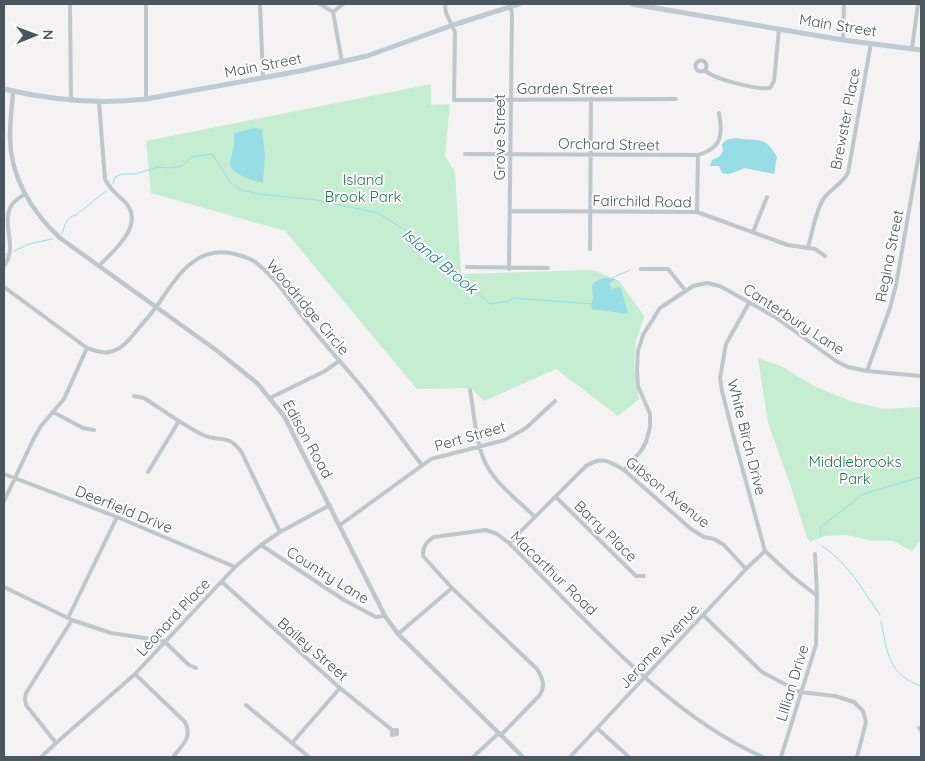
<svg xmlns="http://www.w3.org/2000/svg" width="925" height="761" font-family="Quicksand,sans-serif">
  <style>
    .green { fill: #c5edd1 }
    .water { fill: #96dde6 }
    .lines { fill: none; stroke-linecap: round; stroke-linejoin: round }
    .stream { stroke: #96dde6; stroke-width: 1 }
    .minor { stroke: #bfc7cd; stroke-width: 4 }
    .tertiary { stroke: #bfc7cd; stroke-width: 4.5 }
    .secondary { stroke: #bfcad2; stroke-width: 5 }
    .labels { text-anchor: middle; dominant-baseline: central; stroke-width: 4; stroke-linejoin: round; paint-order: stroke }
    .street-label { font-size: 15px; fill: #4b575e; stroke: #fff }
    .park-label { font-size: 15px; fill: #1f7c45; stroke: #fff }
    .water-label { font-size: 16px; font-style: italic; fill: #17808f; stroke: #fff }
  </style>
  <rect width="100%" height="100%" fill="#f4f2f2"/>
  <path class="green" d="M431 84V105L450 104 445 156 455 172 461 274 593 270 619 281 644 316 636 342 634 368 639 399 618 416 556 369 484 401 471 388 417 389 285 231 151 193 146 141Z
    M758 358 781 366 814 386 853 402 884 409 921 407V539L912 551 893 541H872L847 535 824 536 810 542 806 535 790 484 768 423Z"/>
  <path class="water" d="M255 128 262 129 265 156 263 182C256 182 251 180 244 177 224 168 231 162 234 145 234 141 234 137 234 133Z
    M735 138C758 142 764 134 777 157L774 174 745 168 729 174 722 173 719 166H710L712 160 719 157 723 151 722 144 726 140Z
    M605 278 616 279 609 284 612 289 618 287 621 288 628 314 592 309 591 304 593 299 592 285 596 281Z"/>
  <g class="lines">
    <path class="stream" d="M113 184 115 177 122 174H136L157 167 169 168 182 166 191 157 212 154 230 182 242 190 258 194 317 200 378 213 410 233 463 281 468 288 475 290 490 304 509 301 513 298 593 304
      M62 234C65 225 66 217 76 215L106 191
      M14 251 29 244 52 239
      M4 256 7 253
      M612 278 630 270
      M821 536 820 528 863 494 921 477
      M822 546C848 562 863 591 880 615
      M881 621C887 651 888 675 921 686"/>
    <path class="minor" d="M70 4 71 101
      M260 4 263 77
      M320 4 333 12 342 62
      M445 4 446 13 455 32 454 100 676 99
      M333 12 343 4
      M843 40 844 4
      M912 48 918 4
      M695.5 66a5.5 5.5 0 1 1 11 0a5.5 5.5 0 1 1-11 0Z
      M705 70C712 79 758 90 770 88L774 81 779 29
      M146 99V4
      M99 102 105 179C110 190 118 195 126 203 145 226 113 251 99 266
      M465 154 698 155C722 148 723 135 719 113
      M510 211 697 212 788 245 815 249 825 256
      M697 212 698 155
      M753 232 767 197
      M808 247C812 234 816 209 824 198 831 189 842 184 848 173L871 43
      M590 249 591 99
      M4 266C18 247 2 226 10 208 13 201 19 198 25 194
      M467 267 548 268
      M509 269 512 14 510 5
      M641 269H668L685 290
      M4 287 87 348C94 350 102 354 109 352 122 350 130 339 138 329 144 322 151 314 157 306 176 278 195 244 235 254 243 256 253 259 259 265 279 282 293 305 310 326 330 351 353 375 373 401 390 422 405 443 421 464
      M749 303 726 344 720 378 722 391 734 438 765 551
      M867 371 890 308 896 285 921 142
      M470 390C474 412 476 447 487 466 498 486 519 501 535 517
      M134 396 144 398C163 410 181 424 201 434 219 444 227 431 242 453L280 532
      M270 398 325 371 339 361
      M53 412 83 428 94 430
      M624 470 641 451 646 442 650 427V414L638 386 637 369 638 351 643 335 660 308 693 286 707 283 720 286 775 317 836 361 848 367 867 371 921 376
      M148 472 179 421
      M4 474 117 517 235 567
      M556 497 636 576H644
      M4 501 34 438 41 426 64 399 87 348
      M340 525 431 459 505 440 526 428 555 401
      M509 543 586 466C602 456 609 461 624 470L691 529 704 537 714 539 724 545 746 569
      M261 545 344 600 376 617 385 616
      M765 551 793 577 816 595
      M222 582 340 688 392 730H397V734L392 735V730
      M4 587 72 620 111 633 164 641 189 665 196 668
      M703 615 762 672 800 692 835 696 854 702 863 711 866 722 857 757
      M68 618 117 517
      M398 634 452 588
      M135 674 185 722C193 738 182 745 173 757
      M246 705 309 757
      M597 728 629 757
      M919 728 921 730
      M501 735 539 696C546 686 543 679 537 669L452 588 423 556C423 546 426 542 434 537L486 530 497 534 509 543C581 615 668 716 763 757
      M56 743 26 705 25 699 26 693 72 620
      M292 743 340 688
      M41 757 56 743 135 674 235 567 261 545 280 532 330 505
      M473 757 499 733
      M570 757 746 569 765 551
      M781 757 816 645 817 595 815 554"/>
    <path class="tertiary" d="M13 91C12 107 10 122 10 137 10 177 32 212 60 238L216 350 257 383 284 416 385 616 398 634 523 757"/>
    <path class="secondary" d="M632 4 843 40 921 50
      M4 89C51 100 97 105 146 99L300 71 367 56 453 25 519 4"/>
  </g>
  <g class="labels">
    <g class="street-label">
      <text transform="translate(838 25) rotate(9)">Main Street</text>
      <text transform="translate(263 65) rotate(-11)">Main Street</text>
      <text x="565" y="88">Garden Street</text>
      <text transform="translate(845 119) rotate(-79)">Brewster Place</text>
      <text transform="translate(499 137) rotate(-90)">Grove Street</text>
      <text transform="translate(609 144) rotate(1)">Orchard Street</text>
      <text transform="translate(642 201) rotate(1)">Fairchild Road</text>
      <text transform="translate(889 256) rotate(-79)">Regina Street</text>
      <text transform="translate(308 307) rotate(50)">Woodridge Circle</text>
      <text transform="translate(794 319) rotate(33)">Canterbury Lane</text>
      <text transform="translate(470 436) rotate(-16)">Pert Street</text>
      <text transform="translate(747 437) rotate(76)">White Birch Drive</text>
      <text transform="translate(308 439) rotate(61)">Edison Road</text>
      <text transform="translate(668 492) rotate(39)">Gibson Avenue</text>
      <text transform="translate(124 509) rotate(22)">Deerfield Drive</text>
      <text transform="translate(606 531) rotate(44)">Barry Place</text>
      <text transform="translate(554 573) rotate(44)">Macarthur Road</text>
      <text transform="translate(328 575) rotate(32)">Country Lane</text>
      <text transform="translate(173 617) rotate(-47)">Leonard Place</text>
      <text transform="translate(659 646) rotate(-47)">Jerome Avenue</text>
      <text transform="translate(313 649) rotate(41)">Bailey Street</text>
      <text transform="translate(792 683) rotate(-73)">Lillian Drive</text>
    </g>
    <g class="park-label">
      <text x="363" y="179">Island<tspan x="363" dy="17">Brook Park</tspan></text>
      <text x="855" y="461">Middlebrooks<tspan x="855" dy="17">Park</tspan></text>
    </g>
    <g class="water-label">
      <text transform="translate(440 261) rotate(40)">Island Brook</text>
    </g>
  </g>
  <rect width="925" height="761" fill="none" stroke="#4b575e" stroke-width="10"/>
  <g transform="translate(35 35) rotate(89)" stroke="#ffffff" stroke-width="4" paint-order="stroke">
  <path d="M0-4L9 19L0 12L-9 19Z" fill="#4b575e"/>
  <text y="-8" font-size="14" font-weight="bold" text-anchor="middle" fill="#4b575e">N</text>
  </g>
</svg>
